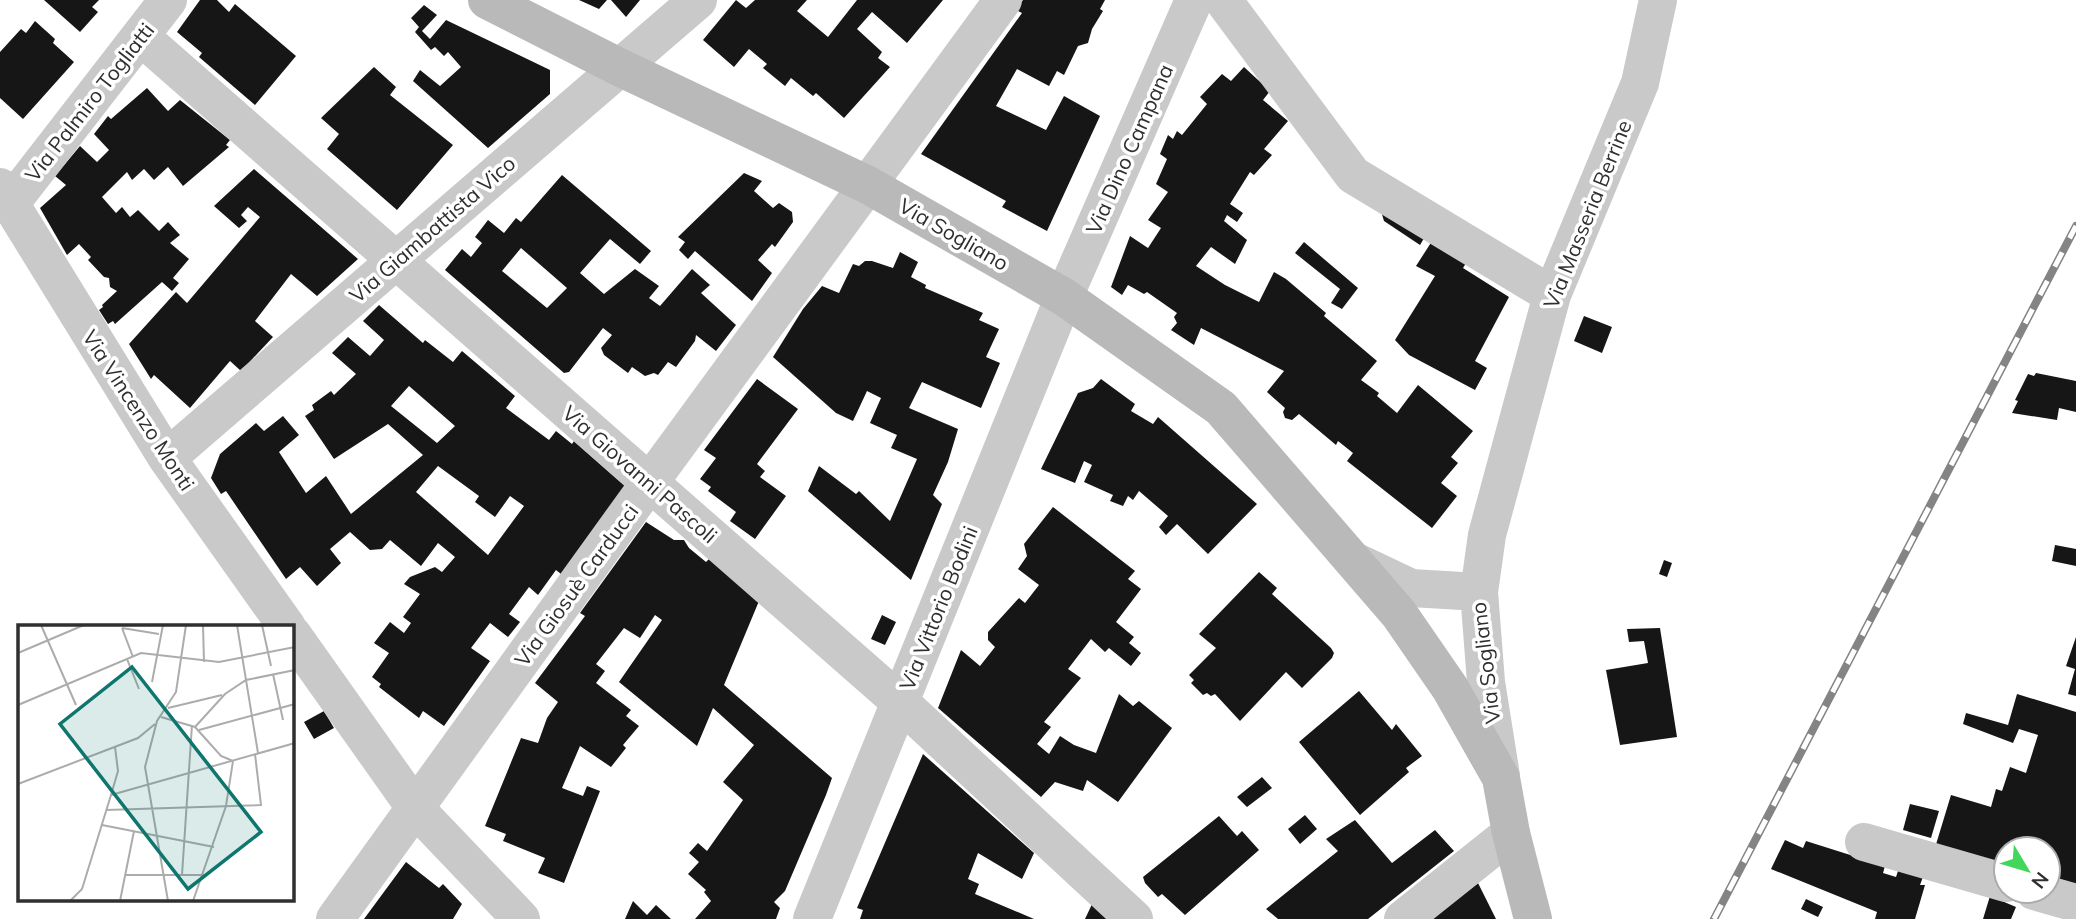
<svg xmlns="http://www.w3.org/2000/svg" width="2076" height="919" font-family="Mulish,sans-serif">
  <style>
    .building { fill: #161616; fill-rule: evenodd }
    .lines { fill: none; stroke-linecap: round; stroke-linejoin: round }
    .street { stroke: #c9c9c9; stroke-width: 38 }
    .secondary { stroke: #b9b9b9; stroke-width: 38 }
    .rail-casing { stroke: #848484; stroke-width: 8 }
    .rail { stroke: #fff; stroke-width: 5; stroke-dasharray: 16; stroke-linecap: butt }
    .labels { text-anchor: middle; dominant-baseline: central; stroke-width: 7; stroke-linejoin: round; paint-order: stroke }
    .street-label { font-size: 21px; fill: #2f2f2f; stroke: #fff }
    .inset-road { fill: none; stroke: #acacac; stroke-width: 2 }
    .view { fill: #0f766e; fill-opacity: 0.15; stroke: #0f766e; stroke-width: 3.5 }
    .inset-edge { fill: none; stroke: #2f2f2f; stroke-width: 3.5 }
  </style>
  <rect width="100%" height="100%" fill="#fff"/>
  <path class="building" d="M44 0H99L92 7 98 12 80 32Z
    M200 0H217L229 12 235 4 296 56 255 105 199 57 202 53 177 32Z
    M579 0H607L599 9Z
    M611 0H640L626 17Z
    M736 0 746 8 755 0H807L797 11 828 37 857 0H943L907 43 872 12 857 29 882 52 878 58 890 67 844 118 816 93 813 96 791 78 785 86 763 68 767 64 749 49 734 67 703 40Z
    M1023 0H1105L1100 9 1103 11 1092 29 1088 43 1078 46 1064 75 1057 71 1049 86 1017 69 996 106 1046 130 1064 96 1100 116 1047 231 1002 207 1006 201 921 154 1022 13 1016 10Z
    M424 5 437 15 422 31 430 39 446 20 550 70V94L488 148 413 81 420 70 440 86 461 67 448 52 444 56 435 47 431 50 415 32 419 27 411 18Z
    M35 21 55 39 53 43 74 62 23 119 0 98V52L21 29 26 33Z
    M374 67 396 87 390 95 453 145 397 210 327 149 339 134 321 118Z
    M1244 67 1270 91 1263 100 1288 121 1264 149 1272 155 1254 175 1250 172 1230 204 1243 213 1237 222 1227 215 1224 221 1247 240 1235 264 1211 247 1196 266 1225 285 1259 302 1274 272 1286 279 1326 313 1324 316 1377 361 1361 380 1379 393 1377 396 1397 413 1418 385 1473 431 1451 457 1458 463 1441 483 1457 496 1432 528 1347 461 1353 453 1338 441 1336 445 1299 414 1292 420 1285 418 1283 412 1285 408 1267 392 1284 371 1201 328 1194 345 1171 330 1177 323 1174 317 1177 313 1147 292 1144 294 1128 285 1122 295 1111 287 1130 236 1148 248 1161 228 1148 220 1168 192 1156 184 1167 159 1160 154 1168 135 1173 139 1177 131 1182 135 1207 104 1200 97 1222 74 1231 81Z
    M147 88 168 111 180 100 230 140 226 145 229 147 183 186 168 167 154 180 144 169 132 180 127 172 102 197 116 213 122 207 130 217 138 210 159 231 168 222 180 235 170 243 189 259 173 278 179 283 172 291 162 282 115 324 113 321 108 324 99 310 103 307 102 305 117 291 110 287 109 278 104 277 88 260 91 257 79 244 67 255 40 208 66 185 55 176 80 146 97 162 109 150 94 134 108 116 111 119Z
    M254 169 358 259 317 296 291 274 255 321 273 337 241 371 230 361 190 408 154 375 151 379 129 344 176 292 187 303 260 217 248 207 241 215 247 221 239 228 214 206Z
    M744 173 762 181 754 191 773 208 779 203 792 212 793 222 775 247 772 244 758 260 772 273 752 301 695 251 688 259 679 250 685 242 678 237Z
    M562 175 651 251 640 264 610 239 580 273 604 294 635 269 659 286 649 298 660 306 692 269 710 285 701 293 736 325 716 351 696 335 695 341 676 367 668 362 658 375 654 373 645 376 632 367 628 373 604 355 601 348 612 335 603 328 569 372 564 373 445 270 462 249 471 257 482 243 475 237 488 220 504 233 516 218 521 222ZM521 248 567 288 547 308 502 271Z
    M1380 208 1426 235 1420 245 1384 221Z
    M1434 238 1468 260 1463 268 1509 297 1475 361 1487 368 1475 390 1409 355 1395 340 1435 276 1416 266Z
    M1304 242 1358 288 1342 309 1331 303 1340 289 1295 253Z
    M900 252 918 262 911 277 926 285 925 288 983 313 979 320 999 329 986 357 1000 363 981 408 922 382 909 408 958 429 948 462 933 495 942 504 911 580 808 491 819 466 856 494 859 491 890 521 917 459 891 448 897 435 870 423 881 398 867 391 853 421 836 413 773 357 803 309 822 286 839 293 853 264 859 266 865 261H872L893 268Z
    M379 305 423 343 425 340 453 362 462 351 515 396 506 408 549 440 556 431 572 444 574 441 625 486 561 574 556 570 538 595 529 587 509 614 520 622 508 637 490 623 471 648 490 661 444 726 423 711 419 718 379 687 381 684 372 677 389 653 374 643 390 622 404 633 411 623 403 617 420 594 404 584 410 577 435 567 442 572 455 557 438 543 421 566 390 540 382 549 370 550 350 532 330 549 341 563 317 586 300 567 286 579 226 491 221 494 211 478 220 454 256 423 264 431 283 416 299 435 279 452 306 493 326 476 351 514 423 455 388 424 334 459 305 416 314 410 312 405 331 391 334 395 356 374 332 353 348 337 370 356 384 340 363 321ZM409 386 455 426 437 443 391 406ZM438 466 479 496 475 502 495 517 510 496 524 506 488 555 416 492Z
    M1584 316 1612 327 1602 353 1574 341Z
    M2036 373 2076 381V412L2059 408 2057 420 2012 413 2018 401 2015 400 2028 374 2034 376Z
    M757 379 798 409 757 464 765 471 760 477 786 496 755 539 730 521 736 512 708 491 711 487 700 479 716 458 704 450Z
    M1101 379 1135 404 1131 411 1153 424 1158 417 1257 504 1208 554 1177 524 1166 535 1159 527 1168 516 1139 491 1133 500 1128 496 1123 506 1110 501 1113 495 1084 482 1092 465 1084 461 1075 483 1041 469 1078 393 1093 388Z
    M1053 507 1135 571 1128 579 1141 589 1116 622 1134 637 1129 643 1141 653 1131 666 1109 648 1105 652 1091 639 1068 669 1081 678 1044 722 1051 727 1037 744 1049 754 1060 736 1074 745 1096 753 1119 694 1133 706 1139 701 1172 728 1118 802 1087 780 1083 791 1055 782 1041 797 938 708 961 650 980 666 995 647 988 640V632L1019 598 1025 603 1039 585 1018 569 1027 556 1024 544Z
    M646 522 674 540H684L689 548 706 562 710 558 759 601 724 685 832 778 826 795 785 891 774 902 780 908 776 919H695L711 901 704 892 706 890 688 874 699 862 689 853 698 843 707 851 743 800 723 782 754 745 713 708 697 746 619 682 662 620 655 615 640 638 624 628 596 664 605 671 596 683 631 710 626 716 639 726 623 745 626 748 611 767 580 746 562 788 583 796 587 786 600 791 564 883 538 873 545 858 503 841 506 834 485 826 521 738 538 743 547 718 558 702 535 683 585 616 580 613Z
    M2055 545 2076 549V566L2052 561Z
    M1664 560 1672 563 1667 577 1659 574Z
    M1259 572 1277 588 1272 594 1331 648 1334 653 1332 658 1302 688 1286 672 1240 721 1215 694 1211 696 1207 693 1203 695 1191 683 1194 680 1189 675 1216 648 1199 634Z
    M882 615 896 622 885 645 871 639Z
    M1660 628 1677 737 1620 745 1606 670 1648 663 1644 641 1629 642 1627 629Z
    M2076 637V696L2068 694 2075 669 2066 666Z
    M1359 691 1392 730 1396 724 1422 756 1406 768 1409 772 1360 815 1299 742Z
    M2017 694 2076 712V887L2048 879V849H2006V873L1934 851 1951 795 1991 807 1996 789 2002 791 2010 767 2026 773 2038 735 2019 729 2013 743 1963 724 1966 713 2008 725Z
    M324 711 334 728 314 739 304 722Z
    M923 754 1034 853 1022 879 978 853 968 879 979 884 975 894 1034 919H860L863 910 857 908Z
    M1262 777 1272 788 1247 807 1237 797Z
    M1910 804 1939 811 1931 838 1903 830Z
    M1305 815 1317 829 1300 844 1288 829Z
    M1219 816 1237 836 1242 831 1259 850 1185 915 1162 894 1158 897 1145 883 1143 877Z
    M1355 820 1392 863 1435 830 1454 851 1368 919H1278L1266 909 1338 851 1326 839Z
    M1785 840 1803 848 1806 841 1885 866 1883 873 1896 877 1899 868 1923 877 1920 885H1925L1915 919H1875L1877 912 1771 869Z
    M406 862 439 888 443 884 462 904 453 919H364Z
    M1478 883 1496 919H1432Z
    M1990 896 2016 907 2011 919H1983Z
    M1806 899 1823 907 1818 917 1801 909Z
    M633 901 647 915 656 905 671 919H625Z
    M1093 902 1113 919H1085Z"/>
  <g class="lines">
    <path class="street" d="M1223 0 1353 175 1552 295
      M140 36 900 702 1134 919
      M0 187 167 458 287 627
      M10 204 168 0
      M167 458 698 0
      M1354 561 1411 588 1479 592
      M292 634 416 809 521 919
      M1501 776 1486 682 1479 592 1487 535 1552 295 1640 83 1658 0
      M1864 842 2006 883
      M2034 891 2076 903
      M335 919 650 482 1003 0
      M812 919 1064 297 1194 0
      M1403 919 1511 833"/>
    <path class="secondary" d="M487 0 619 67 868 185 1064 297 1221 408 1399 614 1450 688 1501 778 1511 833 1533 919"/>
    <g class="rail-casing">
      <path id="rail" d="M1714 919 2076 226"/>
    </g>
    <use href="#rail" class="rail"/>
  </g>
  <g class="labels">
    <g class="street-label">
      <text transform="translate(89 102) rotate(-52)">Via Palmiro Togliatti</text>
      <text transform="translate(1129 149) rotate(-66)">Via Dino Campana</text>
      <text transform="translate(1587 214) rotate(-68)">Via Masseria Berrine</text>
      <text transform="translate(432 229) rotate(-41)">Via Giambattista Vico</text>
      <text transform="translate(954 234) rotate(30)">Via Sogliano</text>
      <text transform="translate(139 410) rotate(57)">Via Vincenzo Monti</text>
      <text transform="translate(640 474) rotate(41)">Via Giovanni Pascoli</text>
      <text transform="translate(576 585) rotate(-54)">Via Giosuè Carducci</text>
      <text transform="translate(938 608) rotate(-68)">Via Vittorio Bodini</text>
      <text transform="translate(1485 663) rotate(-97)">Via Sogliano</text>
    </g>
  </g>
  <g transform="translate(18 625)">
    <rect width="276" height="276" fill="#fff"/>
    <path class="inset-road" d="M23 0 58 80M185 0 186 37M219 0 240 128M244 0 253 41M104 3 141 9M104 3 115 32M0 28 66 0M109 34 121 64M255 49 265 95M134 57 145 0M0 80 123 28 201 37 277 22M150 83 204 70M143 92 177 102 203 131 215 136M177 102 207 69 228 55 277 45M181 105 277 79M0 159 120 113 137 99M93 170 277 118M88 185 243 180 237 129M84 200 196 222M107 250H186M164 250 174 100M52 276 64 264 93 170 100 146 97 122M102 276 116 206M150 276 127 142 139 96 158 67 168 0M175 276 208 181 215 136"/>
    <path class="view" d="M114 42 243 207 170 264 42 99Z"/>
    <rect width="276" height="276" class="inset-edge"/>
  </g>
  <g transform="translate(2027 870) rotate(128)"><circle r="33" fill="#ffffff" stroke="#acacac" stroke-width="2"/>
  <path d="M0-5L12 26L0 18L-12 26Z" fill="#42d65a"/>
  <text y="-10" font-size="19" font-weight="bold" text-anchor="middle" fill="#2f2f2f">N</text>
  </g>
</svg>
